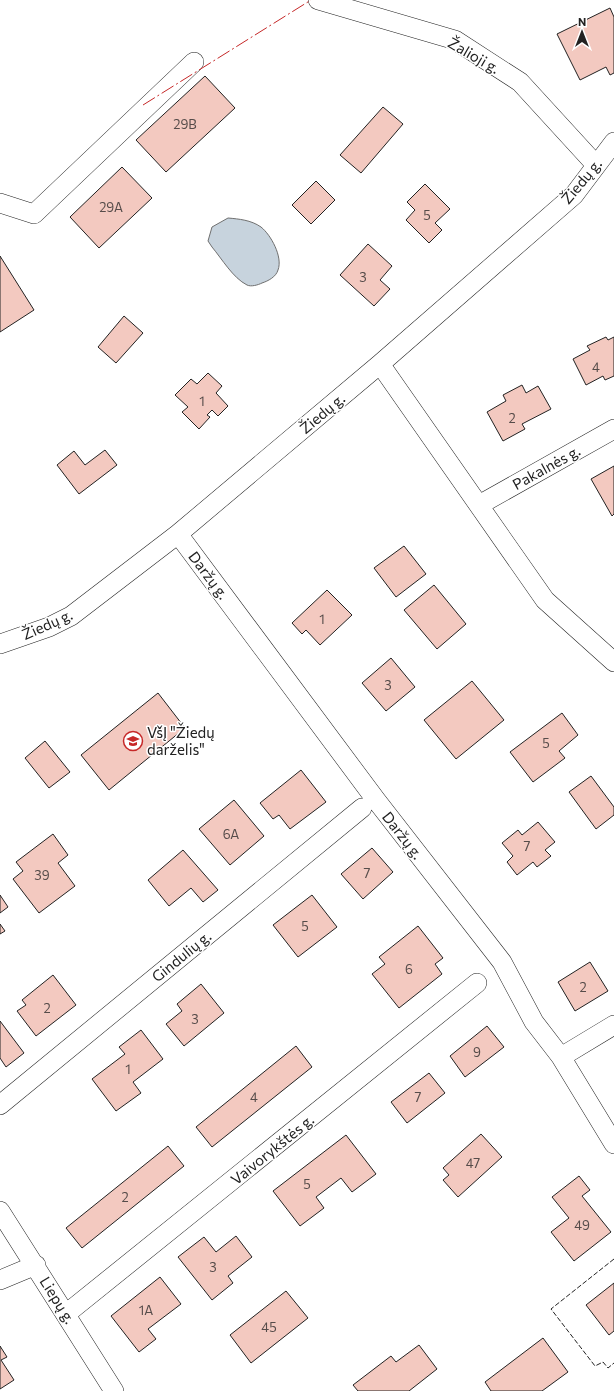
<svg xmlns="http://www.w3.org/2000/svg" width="614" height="1391" font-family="Commissioner,sans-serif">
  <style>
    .water { fill: #c7d3dd; stroke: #6f6f6f }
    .building { fill: #f3c9c0; stroke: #222 }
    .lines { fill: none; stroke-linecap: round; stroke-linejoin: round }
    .street-casing { stroke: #222; stroke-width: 20 }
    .street { stroke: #fff; stroke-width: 19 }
    .fence { stroke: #222; stroke-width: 1; stroke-dasharray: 5 2; stroke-linecap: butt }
    .power { stroke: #c62828; stroke-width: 1; stroke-dasharray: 14 3 2 3; stroke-linecap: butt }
    .labels { text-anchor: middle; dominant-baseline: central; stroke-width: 3; stroke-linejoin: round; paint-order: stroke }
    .number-label { font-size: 13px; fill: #564c4a }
    .street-label { font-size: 15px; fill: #222; stroke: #fff }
    .poi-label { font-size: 15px; fill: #222; stroke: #fff; text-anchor: start }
  </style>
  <rect width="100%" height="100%" fill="#fff"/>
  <path class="water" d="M228 218C239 219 251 220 261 227 271 235 283 257 278 270 276 277 268 281 262 283 258 285 251 287 247 285 233 278 222 259 212 247L208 241 212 227Z"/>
  <path class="building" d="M610 8 614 17V73L610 75 606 67 580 80 557 34Z
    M205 76 235 108 166 172 136 140Z
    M383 107 403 124 361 173 340 155Z
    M122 167 152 198 99 248 70 217Z
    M316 181 335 200 311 224 292 205Z
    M425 184 450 209 435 223 442 230 429 243 406 220 415 210 407 202Z
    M368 244 392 266 380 280 390 289 374 306 340 275Z
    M0 256 34 310 0 332Z
    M124 316 143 333 116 363 98 347Z
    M606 337 608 340 614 337V376L605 380 603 376 586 385 573 359 590 350 587 346Z
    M208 373 222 386 216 393 228 406 218 416 212 410 207 415 210 417 199 429 182 412 188 407 175 395 191 379 197 384Z
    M522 385 526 393 538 386 551 409 522 424 525 429 503 441 487 412 506 401 503 395Z
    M105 450 117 465 79 494 57 465 74 451 85 465Z
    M614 466V514L612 516 591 479Z
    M404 546 426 574 396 597 374 568Z
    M434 585 466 624 437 649 404 610Z
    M327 590 352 615 320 645 306 630 302 634 292 623Z
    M391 658 415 687 386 711 362 683Z
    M472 681 504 720 456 759 424 720Z
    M158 693 185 728 109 790 81 755Z
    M562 713 578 735 559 751 565 758 533 782 510 752Z
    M45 741 70 772 49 788 25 758Z
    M301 770 326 802 290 829 279 815 273 819 260 803Z
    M591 776 614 807V815L596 829 569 792Z
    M234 800 264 836 230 865 199 829Z
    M538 822 555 842 545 850 551 856 537 867 533 862 517 875 507 862 513 856 502 843 518 830 522 835Z
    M53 834 68 855 58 863 75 886 39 913 13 879 23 871 16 862Z
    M372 848 393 872 363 899 341 874Z
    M183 850 218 890 203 902 191 888 169 906 148 880Z
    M0 895 8 907 0 913Z
    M312 895 337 927 298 957 273 925Z
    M0 924 5 931 0 934Z
    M418 926 443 958 435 964 442 974 399 1008 372 974 385 964 379 957Z
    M590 962 608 991 575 1011 558 982Z
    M53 975 76 1005 36 1036 17 1011 26 1005 22 1000Z
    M201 984 224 1013 184 1046 166 1024 182 1011 177 1004Z
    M0 1021 24 1053 6 1067 0 1058Z
    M487 1026 504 1047 465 1077 450 1056Z
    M141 1030 163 1059 133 1082 141 1093 116 1111 92 1079 125 1054 119 1047Z
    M296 1046 312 1067 212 1147 196 1127Z
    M429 1073 445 1093 407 1123 391 1102Z
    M481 1134 502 1157 458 1197 443 1180 449 1175 443 1168Z
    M346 1135 376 1174 352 1192 341 1178 316 1197 324 1208 300 1226 273 1191Z
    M168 1146 184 1166 82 1248 66 1228Z
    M579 1176 590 1190 582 1196 611 1232 574 1261 551 1232 569 1218 552 1197Z
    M236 1236 252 1257 228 1276 233 1283 212 1300 178 1257 204 1237 216 1252Z
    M160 1277 181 1304 148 1329 156 1339 139 1352 111 1316Z
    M614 1283V1331L609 1335 586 1305Z
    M286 1291 308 1318 251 1363 230 1335Z
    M543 1338 568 1372 542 1391H491L485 1382Z
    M419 1345 437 1369 409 1391H358L353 1385 391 1356 396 1362Z
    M0 1346 7 1357 1 1360 14 1380 0 1389Z"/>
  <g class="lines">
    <g class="street-casing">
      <path id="street" d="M318 0 455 40 520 82 596 165
        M0 203 34 214 194 62
        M380 364 545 600 614 662
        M479 505 614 429
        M178 534 376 800 502 962 534 1022 561 1057 614 1144
        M0 644 49 627 71 616 178 534 380 364 574 195 614 142
        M561 1057 614 1025
        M0 1105 362 808
        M0 1211 114 1391
        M0 1280 36 1265
        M66 1314 477 983"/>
    </g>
    <use href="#street" class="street"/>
    <path class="fence" d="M614 1259 551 1309 595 1366 603 1362 608 1368 614 1363"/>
    <path class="power" d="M143 105 311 0"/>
  </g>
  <defs>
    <g id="school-ring" transform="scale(1)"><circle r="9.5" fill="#fff" stroke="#c62828" stroke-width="1.5"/><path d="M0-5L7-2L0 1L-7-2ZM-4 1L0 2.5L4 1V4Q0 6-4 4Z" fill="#c62828"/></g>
  </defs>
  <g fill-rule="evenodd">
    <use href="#school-ring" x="133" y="741"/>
  </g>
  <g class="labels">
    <g class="number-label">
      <text x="185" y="124">29B</text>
      <text x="111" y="207">29A</text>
      <text x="427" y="215">5</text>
      <text x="363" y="277">3</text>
      <text x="596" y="367">4</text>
      <text x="202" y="401">1</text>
      <text x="512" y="418">2</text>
      <text x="322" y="619">1</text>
      <text x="388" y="685">3</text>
      <text x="546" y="743">5</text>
      <text x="231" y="834">6A</text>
      <text x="527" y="846">7</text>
      <text x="367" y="873">7</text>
      <text x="42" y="875">39</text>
      <text x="305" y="926">5</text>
      <text x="409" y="969">6</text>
      <text x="583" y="987">2</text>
      <text x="47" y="1008">2</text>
      <text x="195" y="1019">3</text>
      <text x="477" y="1052">9</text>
      <text x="128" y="1069">1</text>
      <text x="254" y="1097">4</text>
      <text x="418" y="1097">7</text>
      <text x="473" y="1163">47</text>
      <text x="307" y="1184">5</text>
      <text x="125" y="1197">2</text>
      <text x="582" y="1225">49</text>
      <text x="213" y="1267">3</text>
      <text x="146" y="1310">1A</text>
      <text x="269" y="1327">45</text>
    </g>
    <g class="street-label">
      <text transform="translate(474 55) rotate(30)">Žalioji g.</text>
      <text transform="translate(581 181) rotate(-50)">Žiedų g.</text>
      <text transform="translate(322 413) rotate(-40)">Žiedų g.</text>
      <text transform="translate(546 467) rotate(-29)">Pakalnės g.</text>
      <text transform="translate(209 575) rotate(53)">Daržų g.</text>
      <text transform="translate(47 624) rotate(-24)">Žiedų g.</text>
      <text transform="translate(403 835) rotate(52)">Daržų g.</text>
      <text transform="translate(181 956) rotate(-39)">Gindulių g.</text>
      <text transform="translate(272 1149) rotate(-39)">Vaivorykštės g.</text>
      <text transform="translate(58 1300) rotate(58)">Liepų g.</text>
    </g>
    <g class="poi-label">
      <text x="147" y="732">VšĮ "Žiedų<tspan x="147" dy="17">darželis"</tspan></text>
    </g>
  </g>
  <g transform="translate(582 32)" stroke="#ffffff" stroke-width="3" paint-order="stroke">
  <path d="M0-3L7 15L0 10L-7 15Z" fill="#222222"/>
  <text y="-6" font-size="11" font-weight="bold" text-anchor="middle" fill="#222222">N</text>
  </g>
</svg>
